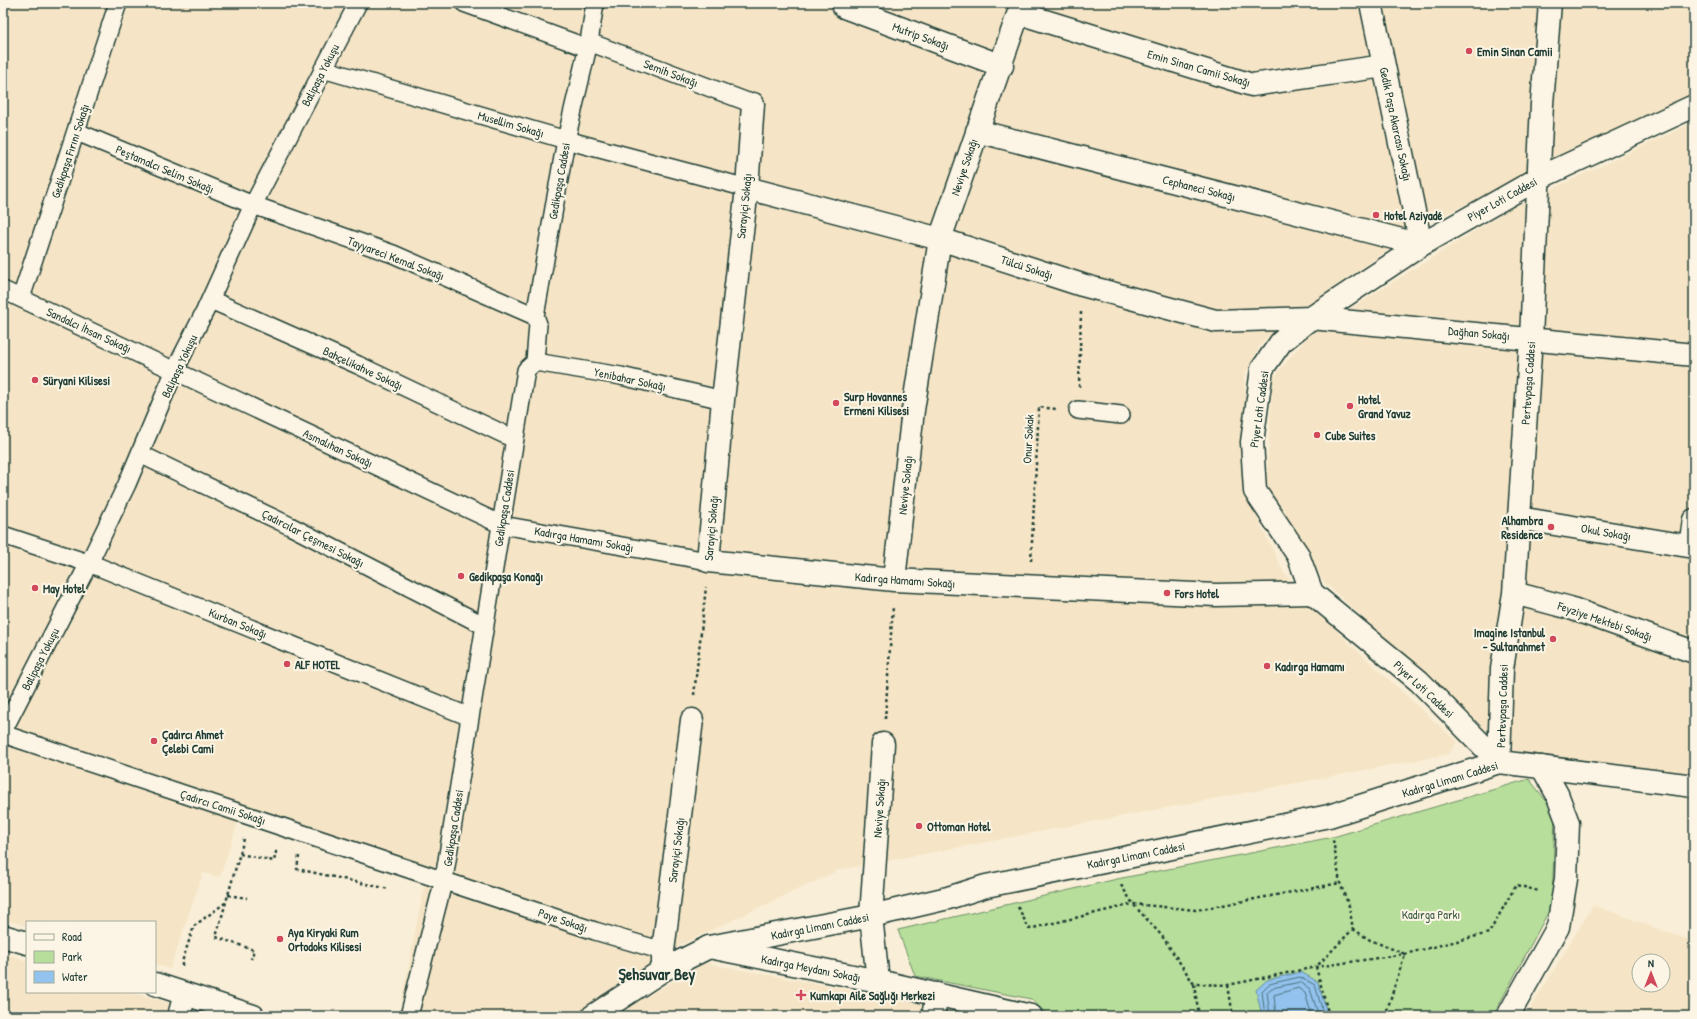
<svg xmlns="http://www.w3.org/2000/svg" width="1697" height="1019" font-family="'Patrick Hand',sans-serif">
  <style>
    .built { fill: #f5e5c6; fill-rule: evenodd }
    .green { fill: #b7de9a; stroke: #6b8e67 }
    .water { fill: #92c2ed; stroke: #648da3 }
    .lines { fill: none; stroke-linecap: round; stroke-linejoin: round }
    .shore { stroke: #4d727e; stroke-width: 1 }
    .pedestrian-casing { stroke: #1f3d34; stroke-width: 20 }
    .minor-casing { stroke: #1f3d34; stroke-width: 25 }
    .tertiary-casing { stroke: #1f3d34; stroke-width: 25 }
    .secondary-casing { stroke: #1f3d34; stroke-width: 25 }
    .path { stroke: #1f3d34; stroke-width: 2.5; stroke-dasharray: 3 3; stroke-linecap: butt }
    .pedestrian { stroke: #fcf5e5; stroke-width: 17 }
    .minor { stroke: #fcf5e5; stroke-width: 22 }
    .tertiary { stroke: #fcf5e5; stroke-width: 22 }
    .secondary { stroke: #fcf5e5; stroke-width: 22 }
    .poi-dot { fill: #d1495b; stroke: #fcf5e5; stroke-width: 1.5 }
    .labels { text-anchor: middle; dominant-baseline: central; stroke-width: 4; stroke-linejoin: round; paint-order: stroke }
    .street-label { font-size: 12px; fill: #1f3d34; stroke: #fcf5e5 }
    .poi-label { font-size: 12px; font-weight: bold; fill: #1f3d34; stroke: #fcf5e5; text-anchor: start }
    .park-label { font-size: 12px; fill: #3d5d48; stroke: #fcf5e5 }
    .district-label { font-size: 16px; font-weight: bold; fill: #1f3d34; stroke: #fcf5e5 }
  </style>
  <rect width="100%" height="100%" fill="#f9eed7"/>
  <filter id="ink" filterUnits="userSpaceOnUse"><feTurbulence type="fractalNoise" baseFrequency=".025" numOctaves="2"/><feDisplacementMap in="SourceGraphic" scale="8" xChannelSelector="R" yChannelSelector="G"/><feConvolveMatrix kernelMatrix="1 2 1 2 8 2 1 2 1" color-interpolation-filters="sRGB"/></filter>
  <g filter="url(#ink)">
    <path class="built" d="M3 3H1694V97L1430 221 1310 304 1262 342 1244 376 1250 503 1284 573 1349 643 1457 742 1449 754 839 870 682 944 578 1016H399L425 881 238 822 220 877 203 873 170 969 155 964V922H27V926L3 919Z
      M1694 122V776L1510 752 1324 582 1266 489 1273 378 1310 334 1510 209Z
      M1593 905 1694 942V1016H1526ZM1639 961H1663V985H1639Z
      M3 953 27 961V992H131L215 1016H3Z
      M705 963 943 1008 993 1016H613Z"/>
    <path class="green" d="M1529 779 1555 812 1552 905 1493 1016H1049L1031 999 915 976 898 930 1117 879 1333 837Z"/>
    <path class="water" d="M1301 972 1318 982 1328 1016H1262L1256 990 1267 980Z"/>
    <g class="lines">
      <path class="shore" d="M1265 1016 1262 991 1269 984 1300 977 1315 985 1324 1016
        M1270 1016 1267 992 1272 988 1300 982 1310 989 1319 1016
        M1276 1016 1274 995 1298 988 1305 993 1312 1016"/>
      <g class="pedestrian-casing">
        <path id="pedestrian" d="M464 3 588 48
          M589 42 753 104
          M323 69 566 140 747 188
          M77 132 253 205 393 254 535 316
          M3 290 502 525 708 561
          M21 298 118 3
          M211 300 358 365 514 439
          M535 362 621 376 723 400
          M1078 410 1121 415
          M140 454 290 526 485 626
          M3 535 94 565 470 717
          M3 731 89 563 127 484 175 370 205 311 253 205 358 3
          M3 734 595 931 663 951
          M409 1016 444 879 526 370 535 362 538 324 535 316 566 140 589 42 595 3"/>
      </g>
      <g class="minor-casing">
        <path id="minor" d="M845 3 844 7 1002 66
          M1019 13 1252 85 1384 66
          M753 104 747 188 723 400 708 561 894 580 1216 595 1312 593
          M977 131 1421 245 1371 3
          M747 188 940 239 1082 285 1216 321 1311 318 1694 355
          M1519 518 1694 547
          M1690 546 1694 520
          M894 580 913 410 940 239 1022 3
          M1514 593 1570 608 1694 652
          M1499 762 1502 669 1514 593 1531 338 1542 104 1550 3
          M663 970V951L692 720
          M878 981 871 916 883 744
          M179 1016 185 994
          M933 1016 937 994"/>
      </g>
      <g class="tertiary-casing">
        <path id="tertiary" d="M709 947 878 981 1031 1016
          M1508 1016 1558 927 1566 879 1568 823 1557 794 1542 767"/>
      </g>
      <g class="secondary-casing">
        <path id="secondary" d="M1499 762 1419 681 1312 593 1298 555 1255 491 1252 442 1262 369 1281 342 1311 318 1421 245 1539 178 1694 106
          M3 936 27 943
          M155 984 253 1016
          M593 1016 663 970 709 947 871 916 948 898 986 886 1329 816 1499 762 1694 786"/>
      </g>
      <path class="path" d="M1079 387 1081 312
        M1031 561 1039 407 1056 409
        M694 695 706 587
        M885 719 893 606
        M244 839 216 937 254 950 251 959
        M240 854 274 861 276 852H278
        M299 856 297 869 389 889
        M1121 885 1133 904 1162 936 1194 984 1228 985 1316 967 1405 954 1489 933 1516 885 1539 891
        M228 895 247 898
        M1018 907 1029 929 1133 904 1196 910 1340 883
        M1353 929 1370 940 1405 954 1385 1016
        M182 966V962L194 926 225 903
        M1194 984 1199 1016
        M1228 985 1233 1016
        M1329 1016 1316 967 1353 929 1349 906 1340 883 1333 840"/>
      <use href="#pedestrian" class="pedestrian"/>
      <use href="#minor" class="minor"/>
      <use href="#tertiary" class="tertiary"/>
      <use href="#secondary" class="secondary"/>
    </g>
  </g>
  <g class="poi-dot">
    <circle cx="1469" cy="51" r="4"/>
    <circle cx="1376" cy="215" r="4"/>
    <circle cx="35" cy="380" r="4"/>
    <circle cx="836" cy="403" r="4"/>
    <circle cx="1350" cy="406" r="4"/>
    <circle cx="1317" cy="435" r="4"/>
    <circle cx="1551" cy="527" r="4"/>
    <circle cx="461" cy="576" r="4"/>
    <circle cx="35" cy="588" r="4"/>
    <circle cx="1167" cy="593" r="4"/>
    <circle cx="1553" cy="639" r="4"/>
    <circle cx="287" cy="664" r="4"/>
    <circle cx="1267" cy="666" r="4"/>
    <circle cx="154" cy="741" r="4"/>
    <circle cx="919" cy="826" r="4"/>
    <circle cx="280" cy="939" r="4"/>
    <path d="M799 989h4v4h4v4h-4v4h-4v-4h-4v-4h4z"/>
  </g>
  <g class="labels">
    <g class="street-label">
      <text transform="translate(921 36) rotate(20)">Mutrip Sokağı</text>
      <text transform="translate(1199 68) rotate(16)">Emin Sinan Camii Sokağı</text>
      <text transform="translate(671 73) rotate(21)">Semih Sokağı</text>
      <text transform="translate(320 75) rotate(-63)">Balipaşa Yokuşu</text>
      <text transform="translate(511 124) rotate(16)">Musellim Sokağı</text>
      <text transform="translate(1396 124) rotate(78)">Gedik Paşa Akarcası Sokağı</text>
      <text transform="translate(70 151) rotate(-72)">Gedikpaşa Fırını Sokağı</text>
      <text transform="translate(964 167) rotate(-71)">Neviye Sokağı</text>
      <text transform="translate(165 169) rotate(23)">Peştamalcı Selim Sokağı</text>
      <text transform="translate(559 181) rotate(-80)">Gedikpaşa Caddesi</text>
      <text transform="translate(1199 188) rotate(14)">Cephaneci Sokağı</text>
      <text transform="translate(1502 199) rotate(-29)">Piyer Loti Caddesi</text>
      <text transform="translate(744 206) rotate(-84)">Sarayiçi Sokağı</text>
      <text transform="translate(396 258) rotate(21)">Tayyareci Kemal Sokağı</text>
      <text transform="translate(1027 267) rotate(18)">Tülcü Sokağı</text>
      <text transform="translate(89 330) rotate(25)">Sandalcı İhsan Sokağı</text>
      <text transform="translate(1479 333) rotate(5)">Dağhan Sokağı</text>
      <text transform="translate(179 366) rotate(-65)">Balipaşa Yokuşu</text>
      <text transform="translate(363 368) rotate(25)">Bahçelikahve Sokağı</text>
      <text transform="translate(630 379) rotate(12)">Yenibahar Sokağı</text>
      <text transform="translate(1528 383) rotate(-86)">Pertevpaşa Caddesi</text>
      <text transform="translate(1259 409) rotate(-82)">Piyer Loti Caddesi</text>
      <text transform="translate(1028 439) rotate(-87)">Onur Sokak</text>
      <text transform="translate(338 448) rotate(25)">Asmalıhan Sokağı</text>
      <text transform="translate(905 485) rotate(-84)">Neviye Sokağı</text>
      <text transform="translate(504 508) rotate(-81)">Gedikpaşa Caddesi</text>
      <text transform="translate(711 528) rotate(-85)">Sarayiçi Sokağı</text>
      <text transform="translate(1606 532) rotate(10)">Okul Sokağı</text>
      <text transform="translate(313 538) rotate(27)">Çadırcılar Çeşmesi Sokağı</text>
      <text transform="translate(584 539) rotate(10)">Kadırga Hamamı Sokağı</text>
      <text transform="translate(905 580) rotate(4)">Kadırga Hamamı Sokağı</text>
      <text transform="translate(1605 621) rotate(19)">Feyziye Mektebi Sokağı</text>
      <text transform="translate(238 623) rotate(22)">Kurban Sokağı</text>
      <text transform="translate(40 659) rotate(-63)">Balipaşa Yokuşu</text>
      <text transform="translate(1424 689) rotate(43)">Piyer Loti Caddesi</text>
      <text transform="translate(1502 706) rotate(-88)">Pertevpaşa Caddesi</text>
      <text transform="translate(1450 779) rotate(-17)">Kadırga Limanı Caddesi</text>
      <text transform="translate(223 807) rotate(18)">Çadırcı Camii Sokağı</text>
      <text transform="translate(879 808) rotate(-86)">Neviye Sokağı</text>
      <text transform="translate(453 828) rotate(-81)">Gedikpaşa Caddesi</text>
      <text transform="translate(676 850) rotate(-83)">Sarayiçi Sokağı</text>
      <text transform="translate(1136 855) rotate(-11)">Kadırga Limanı Caddesi</text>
      <text transform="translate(563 920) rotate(19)">Paye Sokağı</text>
      <text transform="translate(820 926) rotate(-11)">Kadırga Limanı Caddesi</text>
      <text transform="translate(811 968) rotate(11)">Kadırga Meydanı Sokağı</text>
    </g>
    <g class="poi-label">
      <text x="1477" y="51">Emin Sinan Camii</text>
      <text x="1384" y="215">Hotel Aziyadé</text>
      <text x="43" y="380">Süryani Kilisesi</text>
      <text x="844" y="396">Surp Hovannes<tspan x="844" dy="14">Ermeni Kilisesi</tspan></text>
      <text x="1358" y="399">Hotel<tspan x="1358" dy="14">Grand Yavuz</tspan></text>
      <text x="1325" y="435">Cube Suites</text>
      <text x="1543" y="520" text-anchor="end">Alhambra<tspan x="1543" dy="14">Residence</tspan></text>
      <text x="469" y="576">Gedikpaşa Konağı</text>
      <text x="43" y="588">May Hotel</text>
      <text x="1175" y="593">Fors Hotel</text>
      <text x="1545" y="632" text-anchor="end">Imagine Istanbul<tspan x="1545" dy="14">- Sultanahmet</tspan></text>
      <text x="295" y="664">ALF HOTEL</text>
      <text x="1275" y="666">Kadırga Hamamı</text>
      <text x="162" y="734">Çadırcı Ahmet<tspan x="162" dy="14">Çelebi Cami</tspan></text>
      <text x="927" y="826">Ottoman Hotel</text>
      <text x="288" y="932">Aya Kiryaki Rum<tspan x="288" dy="14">Ortodoks Kilisesi</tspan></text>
      <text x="810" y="995">Kumkapı Aile Sağlığı Merkezi</text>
    </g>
    <g class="park-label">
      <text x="1431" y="914">Kadırga Parkı</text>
    </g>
    <g class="district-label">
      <text x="657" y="974">Şehsuvar Bey</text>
    </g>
  </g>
  <rect width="1697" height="1019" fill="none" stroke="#fcf5e5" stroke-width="16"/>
  <rect x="8" y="8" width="1681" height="1003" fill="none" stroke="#1f3d34" stroke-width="1.5" filter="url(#ink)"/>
  <rect x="26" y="921" width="130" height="72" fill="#fcf5e5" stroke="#a4ab9e"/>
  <rect x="34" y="934" width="20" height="6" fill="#fcf5e5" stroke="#a4ab9e"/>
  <text x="62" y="941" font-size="12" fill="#1f3d34">Road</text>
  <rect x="34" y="951" width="20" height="12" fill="#b7de9a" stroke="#a4ab9e"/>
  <text x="62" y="961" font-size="12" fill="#1f3d34">Park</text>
  <rect x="34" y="971" width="20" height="12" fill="#92c2ed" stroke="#a4ab9e"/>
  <text x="62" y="981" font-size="12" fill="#1f3d34">Water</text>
  <g transform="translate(1651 973)"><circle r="19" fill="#fcf5e5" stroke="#a4ab9e"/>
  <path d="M0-3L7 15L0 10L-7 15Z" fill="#d1495b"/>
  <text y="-6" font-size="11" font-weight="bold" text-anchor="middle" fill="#1f3d34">N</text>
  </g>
</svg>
